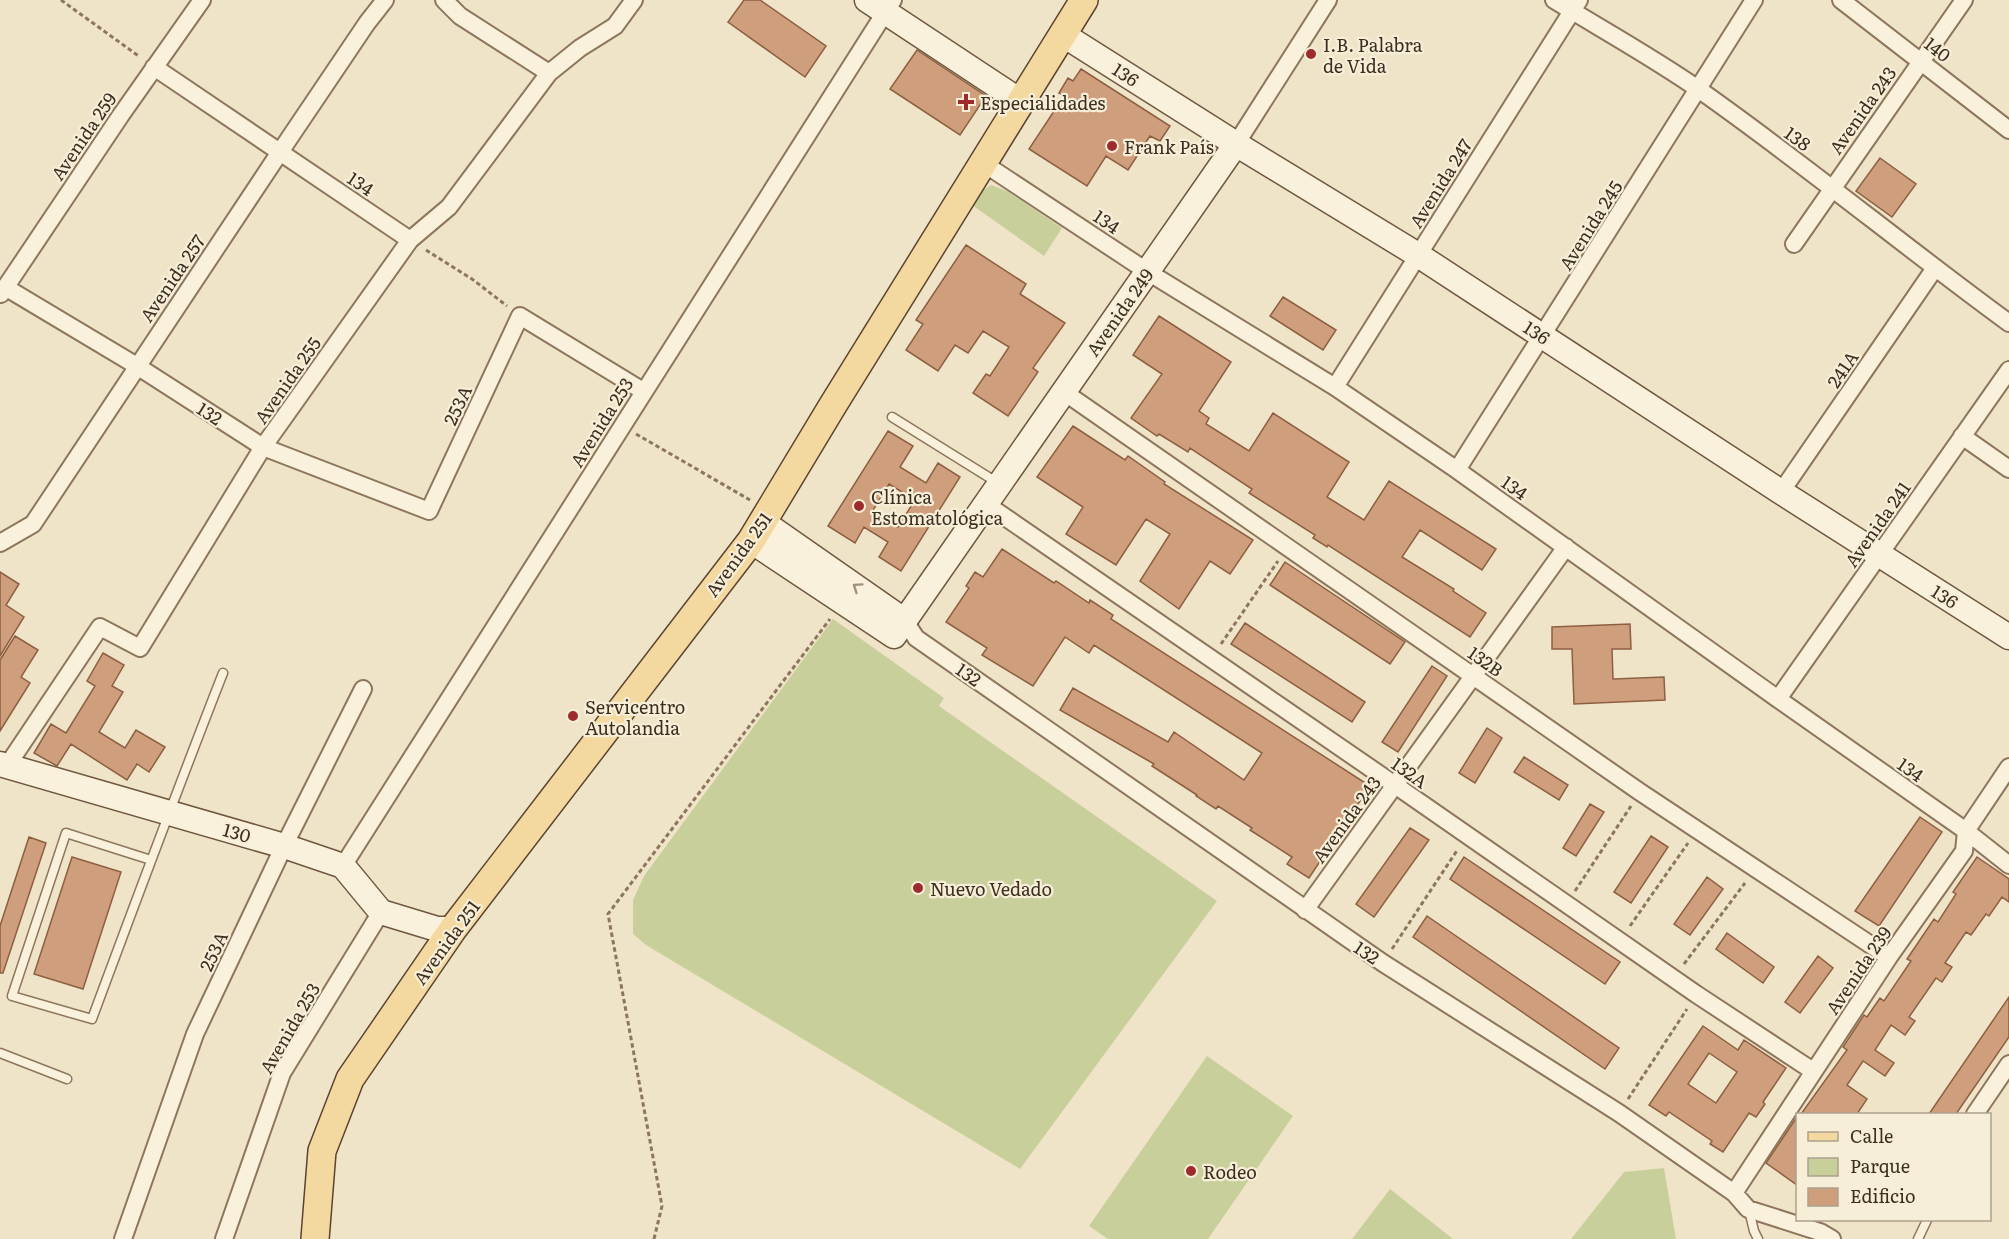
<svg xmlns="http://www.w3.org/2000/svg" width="2009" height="1239" font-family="Literata,serif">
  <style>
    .green { fill: #c9cf9b }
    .building { fill: #cf9f7d; stroke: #8d5f41; stroke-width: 1.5; fill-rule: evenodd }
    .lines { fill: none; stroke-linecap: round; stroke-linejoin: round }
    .lane-casing { stroke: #8d765c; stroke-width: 11 }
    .street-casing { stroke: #8d765c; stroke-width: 20 }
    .secondary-casing { stroke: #6f573f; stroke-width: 27 }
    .primary-casing { stroke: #5b4430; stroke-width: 30 }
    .path { stroke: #8d765c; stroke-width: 3; stroke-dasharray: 4.5 3; stroke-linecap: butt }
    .lane { stroke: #faf1dc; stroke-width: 8 }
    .street { stroke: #faf1dc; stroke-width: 16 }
    .secondary { stroke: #faf1dc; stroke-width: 24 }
    .primary { stroke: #f3d9a0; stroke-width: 27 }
    .oneway { stroke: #9c907e }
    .poi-dot { fill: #9e2a2b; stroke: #f7eed8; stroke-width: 2 }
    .labels { text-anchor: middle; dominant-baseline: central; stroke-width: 4.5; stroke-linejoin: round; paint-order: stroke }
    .poi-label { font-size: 18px; fill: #3d2e20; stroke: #f7eed8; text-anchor: start }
    .street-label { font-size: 18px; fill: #3d2e20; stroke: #f7eed8 }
  </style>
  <rect width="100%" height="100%" fill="#f0e4c8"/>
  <path class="green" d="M991 185 1007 191 1062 228 1044 256 972 205 980 192Z
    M833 619 944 698 939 706 1217 901 1020 1169 646 945 633 934V900L644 876Z
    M1207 1056 1293 1116 1208 1239H1108L1089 1226Z
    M1664 1168 1676 1239H1571L1624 1172Z
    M1390 1189 1453 1239H1352Z"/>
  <path class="building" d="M744 0H760L826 46 805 77 728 22Z
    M917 50 986 96 960 135 890 89Z
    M1081 69 1170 126 1160 141 1150 136 1128 170 1106 156 1087 186 1029 149 1064 96 1059 93 1068 78 1073 81Z
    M1880 158 1916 184 1892 217 1856 191Z
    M966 245 1026 284 1020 294 1065 323 1033 368 1038 372 1008 416 973 393 986 374 990 376 1009 347 983 331 968 353 955 345 938 371 906 350 923 324 916 320Z
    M1283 297 1336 330 1323 350 1270 316Z
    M1159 316 1231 362 1199 411 1209 418 1206 424 1249 451 1273 413 1349 462 1327 497 1364 520 1389 481 1496 549 1482 570 1420 530 1402 557 1454 589 1453 591 1486 613 1470 637 1328 545 1327 547 1313 538 1315 535 1249 493 1252 489 1190 448 1188 452 1159 434 1157 436 1131 418 1162 374 1133 355Z
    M1073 426 1125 460 1128 456 1165 482 1164 484 1253 540 1230 574 1210 561 1179 609 1140 581 1170 534 1146 519 1116 565 1066 534 1083 507 1037 477Z
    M888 431 913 446 900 467 926 483 938 463 960 477 901 571 879 557 888 542 864 527 855 543 828 526ZM889 484 915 500 898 527 872 512Z
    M1002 549 1054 583 1056 581 1089 603 1090 600 1113 615 1111 619 1370 786 1309 878 1287 864 1292 857 1250 830 1252 828 1218 806 1216 809 1196 796 1197 795 1152 766 1154 764 1060 710 1073 688 1168 742 1174 732 1244 780 1262 753 1094 645 1089 653 1065 637 1033 686 982 655 987 648 946 622 969 588 966 586 975 572 983 577Z
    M1285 562 1405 642 1390 664 1270 585Z
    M0 572 19 584 6 605 24 617 0 656Z
    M1245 623 1365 702 1352 722 1231 644Z
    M1630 624 1631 649H1612L1613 679 1664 677 1665 700 1574 704 1572 649H1552V627Z
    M15 636 38 650 21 677 30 683 0 731V660Z
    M103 653 124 665 112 686 123 692 99 732 125 748 136 730 165 747 149 772 137 764 127 780 71 744 57 766 34 753 51 724 66 733 95 686 87 681Z
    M1432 666 1447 676 1398 752 1382 742Z
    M1487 728 1502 738 1475 783 1459 773Z
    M1524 757 1568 785 1559 800 1514 772Z
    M1590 804 1604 812 1576 856 1563 848Z
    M1920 817 1942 832 1879 926 1855 911Z
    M1410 828 1429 840 1374 917 1356 904Z
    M1651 836 1668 847 1631 903 1614 892Z
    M29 837 46 843 3 973H0V926Z
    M72 857 121 872 83 989 34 974Z
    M1464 857 1620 962 1605 984 1450 879Z
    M1977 857 2009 879V902L2002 897 1989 916 1986 914 1971 935 1966 932 1945 963 1952 967 1942 982 1936 978 1909 1017 1915 1021 1905 1035 1891 1025 1875 1050 1894 1063 1885 1076 1863 1061 1847 1085 1867 1099 1857 1114H1801L1847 1050 1843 1047 1864 1015 1867 1017 1880 998 1884 1001 1911 961 1907 959 1934 919 1938 922 1956 894 1953 892Z
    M1707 877 1723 889 1690 935 1674 924Z
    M1427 916 1619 1048 1605 1069 1413 937Z
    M1727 933 1774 967 1763 983 1716 949Z
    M1818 956 1833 968 1800 1013 1785 1002Z
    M2009 997V1037L1956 1114H1929Z
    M1703 1026 1738 1050 1744 1040 1786 1068 1763 1102 1765 1104 1756 1117 1749 1113 1723 1152 1710 1144 1712 1141 1669 1112 1666 1116 1649 1105ZM1709 1053 1737 1072 1716 1103 1688 1084Z
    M1797 1117V1185L1766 1163Z"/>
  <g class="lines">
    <g class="lane-casing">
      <path id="lane" d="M892 417 998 483
        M151 860 66 833 12 996 92 1019C135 903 178 788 223 673
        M0 1053 67 1079
        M1749 1210 1754 1231 1758 1239
        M1918 1239 1927 1220"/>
    </g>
    <g class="street-casing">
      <path id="street" d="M444 0 460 16 549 73
        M1554 0C1603 30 1654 58 1701 91 1806 165 1905 247 2009 323
        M1841 0 2009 130
        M154 67 410 240
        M1236 144 1328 0
        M983 163 1148 272 1335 387 1457 470 1778 699 1966 831 2009 865
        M1794 244 1964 0
        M5 287 137 366 263 447 429 511 520 316 643 391
        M1 294 121 115 202 0
        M1335 387 1579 0
        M1064 392 1640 792 1889 957
        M1962 436 2009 469
        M1457 470 1754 0
        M1781 492 1935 268
        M986 504 1395 785 1696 994 1813 1071
        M0 543 33 524 280 152 367 23 385 0
        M905 621 916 638 1383 963 1619 1113 1734 1193 1748 1209 1820 1232 1832 1239
        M1778 699 2009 370
        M7 766 100 627 140 648 263 447 410 240 449 207 549 73 580 48 615 26 634 0
        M343 866 893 0
        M1305 910 1566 547
        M1975 1114 2009 1064
        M1734 1193 1889 957 1964 851 1966 831 2009 767
        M123 1239 195 1034 284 846 363 689
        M224 1239 282 1073 381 912"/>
    </g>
    <g class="secondary-casing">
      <path id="secondary" d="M867 0 1020 101
        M1062 34 1236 144 1418 255 1781 492 2009 637
        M763 522 905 621
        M751 541 894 636 1236 144
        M0 764 284 846 343 866 381 912 437 929H453"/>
    </g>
    <g class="primary-casing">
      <path id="primary" d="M315 1239 322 1151 350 1079 453 929 751 541 833 405 1084 0"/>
    </g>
    <path class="path" d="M61 0 140 57
      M426 250 472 279 507 306
      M636 434 750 500
      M1221 644 1278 561
      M1575 891 1631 806
      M1630 926 1688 843
      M1392 949 1458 849
      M1684 964 1745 883
      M1628 1099 1687 1009
      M654 1239 662 1206 608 914 830 619"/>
    <use href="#lane" class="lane"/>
    <use href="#street" class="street"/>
    <use href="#secondary" class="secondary"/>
    <use href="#primary" class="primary"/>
  </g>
  <defs><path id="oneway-chevron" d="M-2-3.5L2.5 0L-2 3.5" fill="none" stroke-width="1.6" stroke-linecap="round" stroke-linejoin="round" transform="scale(1.5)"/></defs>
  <use class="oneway" href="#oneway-chevron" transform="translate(857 587) rotate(-145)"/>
  <g class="poi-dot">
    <circle cx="1311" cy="54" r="6"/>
    <path d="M963 93h6v6h6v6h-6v6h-6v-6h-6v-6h6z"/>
    <circle cx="1112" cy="146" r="6"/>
    <circle cx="859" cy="506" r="6"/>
    <circle cx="573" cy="716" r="6"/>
    <circle cx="918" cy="888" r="6"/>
    <circle cx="1191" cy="1171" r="6"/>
  </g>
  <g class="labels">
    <g class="poi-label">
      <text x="1323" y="44">I.B. Palabra<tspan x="1323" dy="21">de Vida</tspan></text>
      <text x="980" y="102">Especialidades</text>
      <text x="1124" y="146">Frank País</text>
      <text x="871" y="496">Clínica<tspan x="871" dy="21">Estomatológica</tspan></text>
      <text x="585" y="706">Servicentro<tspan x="585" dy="21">Autolandia</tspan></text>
      <text x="930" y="888">Nuevo Vedado</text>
      <text x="1203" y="1171">Rodeo</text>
    </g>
    <g class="street-label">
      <text transform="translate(1938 49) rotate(38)">140</text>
      <text transform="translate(1126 74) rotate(33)">136</text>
      <text transform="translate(1862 110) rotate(-55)">Avenida 243</text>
      <text transform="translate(83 136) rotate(-56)">Avenida 259</text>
      <text transform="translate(1798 138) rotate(36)">138</text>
      <text transform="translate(361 183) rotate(34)">134</text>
      <text transform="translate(1440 183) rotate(-58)">Avenida 247</text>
      <text transform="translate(1107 221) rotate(34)">134</text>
      <text transform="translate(1590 225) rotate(-58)">Avenida 245</text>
      <text transform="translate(172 278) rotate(-56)">Avenida 257</text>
      <text transform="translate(1119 312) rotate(-55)">Avenida 249</text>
      <text transform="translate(1537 332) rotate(33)">136</text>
      <text transform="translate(1842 369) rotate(-56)">241A</text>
      <text transform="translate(287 380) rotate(-55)">Avenida 255</text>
      <text transform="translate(457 405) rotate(-65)">253A</text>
      <text transform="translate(210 413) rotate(33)">132</text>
      <text transform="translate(601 422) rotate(-58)">Avenida 253</text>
      <text transform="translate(1515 487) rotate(35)">134</text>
      <text transform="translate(1877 524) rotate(-55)">Avenida 241</text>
      <text transform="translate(738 554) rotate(-54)">Avenida 251</text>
      <text transform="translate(1945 596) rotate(32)">136</text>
      <text transform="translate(1486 661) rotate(35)">132B</text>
      <text transform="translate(969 674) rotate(35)">132</text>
      <text transform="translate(1911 769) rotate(35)">134</text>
      <text transform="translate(1410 772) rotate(35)">132A</text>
      <text transform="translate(1346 819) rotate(-54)">Avenida 243</text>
      <text transform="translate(237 832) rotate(16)">130</text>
      <text transform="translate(446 942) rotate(-54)">Avenida 251</text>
      <text transform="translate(213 951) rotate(-65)">253A</text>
      <text transform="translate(1367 952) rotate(34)">132</text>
      <text transform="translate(1858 970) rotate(-56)">Avenida 239</text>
      <text transform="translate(289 1028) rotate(-60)">Avenida 253</text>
    </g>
  </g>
  <rect x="1796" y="1113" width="195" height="108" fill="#f7eed8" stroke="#ada18e" stroke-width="1.5"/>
  <rect x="1808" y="1132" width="30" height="9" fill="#f3d9a0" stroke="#ada18e" stroke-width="1.5"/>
  <text x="1850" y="1143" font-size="18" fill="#3d2e20">Calle</text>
  <rect x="1808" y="1158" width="30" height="18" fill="#c9cf9b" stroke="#ada18e" stroke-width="1.5"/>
  <text x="1850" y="1173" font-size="18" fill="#3d2e20">Parque</text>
  <rect x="1808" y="1188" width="30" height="18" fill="#cf9f7d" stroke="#ada18e" stroke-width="1.5"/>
  <text x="1850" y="1203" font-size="18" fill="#3d2e20">Edificio</text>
</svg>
